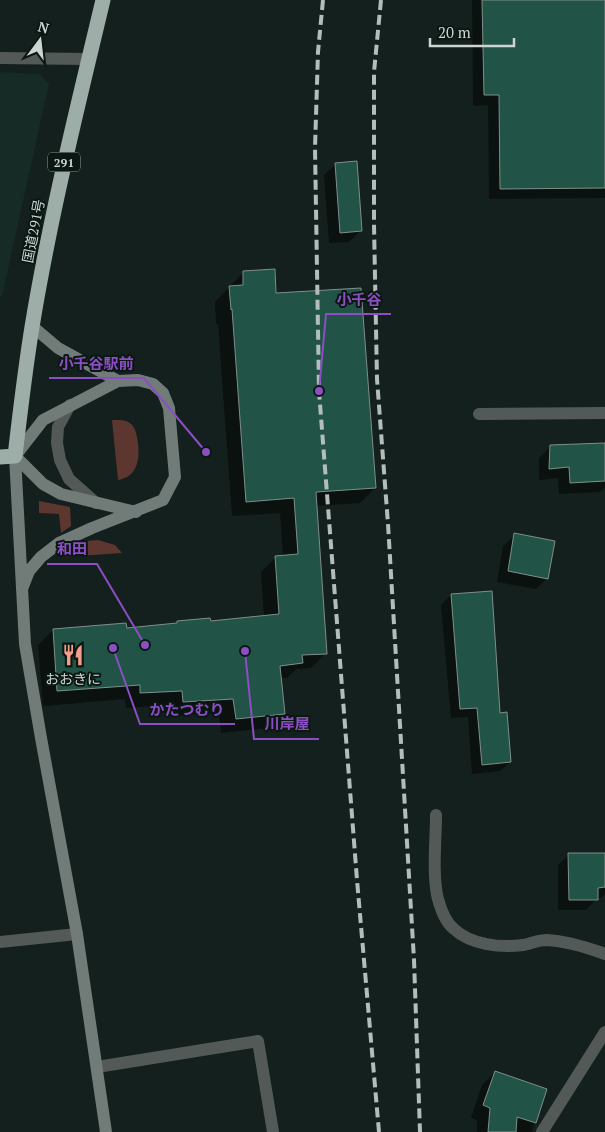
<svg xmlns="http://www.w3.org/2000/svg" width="605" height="1132" font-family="'PT Serif','Noto Sans JP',serif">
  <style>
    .built { fill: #162b25 }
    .green { fill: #5d372f }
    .shadow { fill: #0007 }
    .building { fill: #215447; stroke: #7f8f89 }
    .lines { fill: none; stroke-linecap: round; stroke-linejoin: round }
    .lane { stroke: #535957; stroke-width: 12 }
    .street { stroke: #535957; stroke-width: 12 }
    .secondary { stroke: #717b78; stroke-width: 12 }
    .highway { stroke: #9dada8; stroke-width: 15 }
    .rail { stroke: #b3bdba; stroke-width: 4; stroke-dasharray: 10 5; stroke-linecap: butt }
    .labels { text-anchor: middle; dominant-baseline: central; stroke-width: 4; stroke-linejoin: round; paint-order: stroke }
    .shield { fill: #0b1713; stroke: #929c99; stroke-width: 1 }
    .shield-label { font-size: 12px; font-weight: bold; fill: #ccd5d2 }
    .street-label { font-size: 14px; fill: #ccd5d2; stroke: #0b1713 }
    .poi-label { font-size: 14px; fill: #ccd5d2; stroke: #0b1713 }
    .leader { fill: none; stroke: #8b4ec3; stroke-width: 2 }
    .callout-dot { fill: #8b4ec3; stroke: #0b1713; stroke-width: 2 }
    .callout-label { font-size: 15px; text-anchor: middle; font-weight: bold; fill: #8b4ec3; stroke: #0b1713; stroke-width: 4; stroke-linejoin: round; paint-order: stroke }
  </style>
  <rect width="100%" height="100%" fill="#14201d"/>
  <path class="built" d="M0 72 39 74 49 83 2 296H0Z"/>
  <path class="green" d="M112 420C118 420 126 419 131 424 136 428 137 437 138 443 140 460 137 477 118 480Z
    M39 501 70 507 71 526 61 533 59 514 39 513Z
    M98 540 115 545 122 553 63 557V554C71 542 83 541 98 540Z"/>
  <path class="shadow" d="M472 0H605V198L489 199 488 105 473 106Z
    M336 164 360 231 349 242 329 243 324 175Z
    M243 273 275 295 375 488 360 503 315 506 326 653 311 668 296 669 287 678H280L284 713 269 728 221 733 219 713 168 716V705L126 708 125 699 43 706 38 645 53 630 125 629 174 625 177 622H209L264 617 261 572 276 557 283 556 280 513 232 516 218 324H216L215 302Z
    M605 445V487L600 492 559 494 558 478 539 480V458L550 447Z
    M515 535 547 578 536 589 497 582 503 546Z
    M451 595 499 714 510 762 500 771 472 774 468 717 451 718 441 605Z
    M569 854H605V894L601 898H597L586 910H558V865Z
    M495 1072 546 1089 532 1130 533 1132H477V1120L471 1118 482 1085Z"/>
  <path class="building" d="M482 0H605V188L500 189 499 95H484Z
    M357 161 362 231 340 233 335 163Z
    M275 269 276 293 361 288 376 488 316 492 327 654 302 655 303 663 280 666 285 714 236 719 233 699 183 702 182 691 140 693V685L57 691 53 629 126 623 127 628 177 623V621L210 618 211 621 279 614 275 556 298 554 294 498 246 502 232 309 231 310 229 286 243 285V271Z
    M605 443V481L570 483 569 467 549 469 550 445Z
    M514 533 555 541 548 579 508 571Z
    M492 591 500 713 507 712 511 762 482 765 477 708 460 709 451 594Z
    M568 853H605V887L598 888V900H569Z
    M495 1071 547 1089 536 1123 517 1117 516 1132H488L490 1108 483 1105Z"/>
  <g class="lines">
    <path class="lane" d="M70 405 58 427 57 443 60 460 69 479 96 503"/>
    <path class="street" d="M0 58 89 59
      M479 414 605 413
      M436 815C436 840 432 875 438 899 441 910 445 922 454 929 471 945 501 948 523 945 531 944 538 940 546 940 566 941 586 947 605 954
      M0 942 77 934
      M97 1067 258 1041 273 1132
      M542 1132 605 1032"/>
    <path class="secondary" d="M32 326 58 348 118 381
      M15 456 43 484 61 494 136 512
      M22 589 29 571 41 557 59 543 92 528 163 500 175 477 169 408 163 393 153 384 138 380 118 381 43 420 15 456 25 644 41 738 77 934 106 1132"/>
    <path class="highway" d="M0 457 15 456C20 413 25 370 32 327 50 217 77 109 103 0"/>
    <path class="rail" d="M323 0 318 52 315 148 319 391 357 880 379 1132
      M381 0 374 72V225L377 379 388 524 414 960 420 1132"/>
  </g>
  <defs>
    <g id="restaurant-bare" transform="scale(1.725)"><path d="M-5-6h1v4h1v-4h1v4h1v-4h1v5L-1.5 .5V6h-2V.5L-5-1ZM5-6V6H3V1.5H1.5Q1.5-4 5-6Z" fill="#f49d8c" stroke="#0b1713" stroke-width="2.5" paint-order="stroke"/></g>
  </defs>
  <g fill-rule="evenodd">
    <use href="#restaurant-bare" x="73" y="655"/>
  </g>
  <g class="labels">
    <rect class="shield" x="48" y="152.5" width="32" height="19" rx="4"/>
    <g class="shield-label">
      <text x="64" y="162">291</text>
    </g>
    <g class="street-label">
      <text transform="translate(33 231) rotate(-79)">国道291号</text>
    </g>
    <g class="poi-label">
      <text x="73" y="678">おおきに</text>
    </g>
  </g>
  <path class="leader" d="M319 391L326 314H391M206 452L144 378H49M145 645L97 564H47M113 648L140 724H235M245 651L254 739H319"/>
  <g class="callout-dot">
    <circle cx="319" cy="391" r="5"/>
    <circle cx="206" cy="452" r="5"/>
    <circle cx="145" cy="645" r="5"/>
    <circle cx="113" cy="648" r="5"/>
    <circle cx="245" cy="651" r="5"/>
  </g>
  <g class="callout-label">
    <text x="359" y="305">小千谷</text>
    <text x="96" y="369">小千谷駅前</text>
    <text x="72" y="554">和田</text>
    <text x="187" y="715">かたつむり</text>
    <text x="287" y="729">川岸屋</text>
  </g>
  <g transform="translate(40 40) rotate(15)" stroke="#0b1713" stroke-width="4" paint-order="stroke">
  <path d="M0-4L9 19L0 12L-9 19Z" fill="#ccd5d2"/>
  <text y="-8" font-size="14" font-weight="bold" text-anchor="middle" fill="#ccd5d2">N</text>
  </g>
  <path d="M430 38v8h84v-8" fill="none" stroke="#ccd5d2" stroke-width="2.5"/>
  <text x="438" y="38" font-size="15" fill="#ccd5d2" stroke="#0b1713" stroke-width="4" paint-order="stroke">20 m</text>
</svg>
